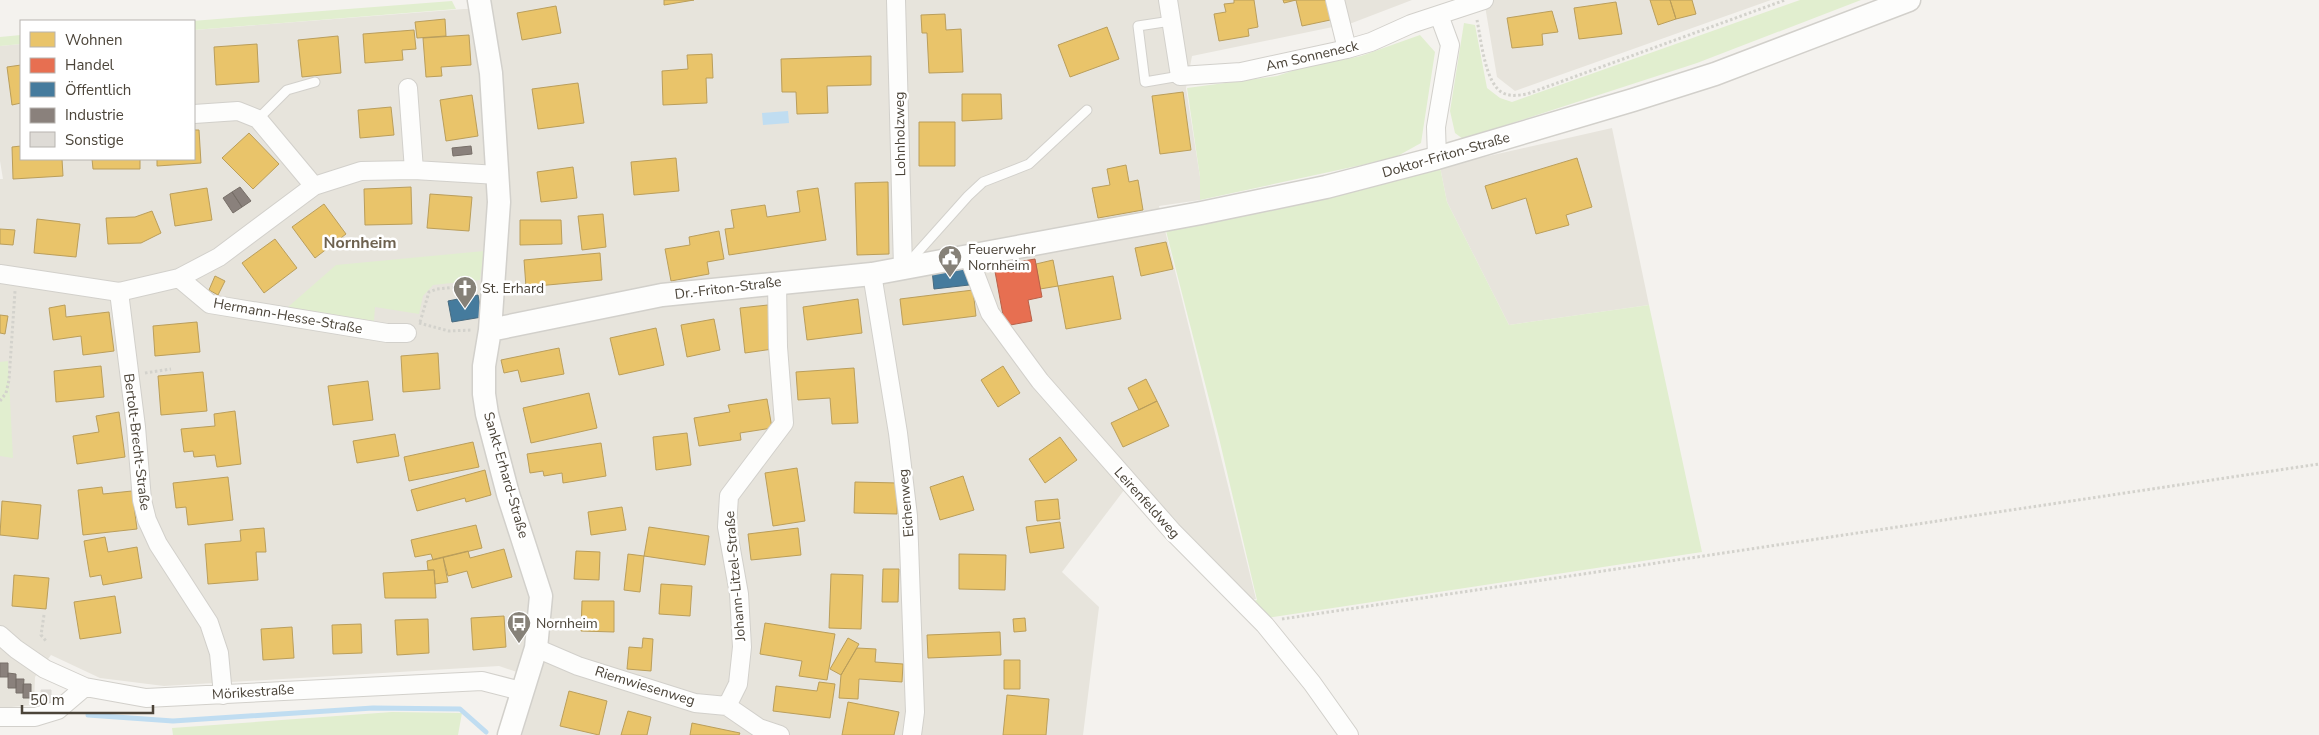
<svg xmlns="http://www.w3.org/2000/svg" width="2319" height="735" font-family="'Nunito Sans',sans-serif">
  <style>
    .residential { fill: #e7e4dc }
    .green { fill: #e1eecf }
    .water { fill: #c0ddf1 }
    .homes { fill: #e9c46a; stroke: #ba9e5b }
    .shops { fill: #e76f51; stroke: #b8624a }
    .public { fill: #457b9d; stroke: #476a7f }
    .industry { fill: #8a817c; stroke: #776f68 }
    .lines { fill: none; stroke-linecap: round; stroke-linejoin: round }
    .stream { stroke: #c0ddf1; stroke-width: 5 }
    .building { fill: #dedbd6; stroke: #dcd9d4 }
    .service-casing { stroke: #d2d0cb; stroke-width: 11 }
    .minor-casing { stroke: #d2d0cb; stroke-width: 20 }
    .tertiary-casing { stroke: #d2d0cb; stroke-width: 25 }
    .path { stroke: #d3d2cc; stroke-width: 3; stroke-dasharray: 2.5 2.5; stroke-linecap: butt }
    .service { stroke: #fdfdfc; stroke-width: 9 }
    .minor { stroke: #fdfdfc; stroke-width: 18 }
    .tertiary { stroke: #fdfdfc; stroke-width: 22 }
    .labels { text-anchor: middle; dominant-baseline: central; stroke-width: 5; stroke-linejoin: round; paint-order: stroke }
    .street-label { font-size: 14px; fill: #4b4439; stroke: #fff }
    .poi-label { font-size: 14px; fill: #4b4439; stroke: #fff; text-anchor: start }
    .quarter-label { font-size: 16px; font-weight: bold; fill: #6e6250; stroke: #fff }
  </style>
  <rect width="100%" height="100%" fill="#f4f2ee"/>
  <path class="residential" d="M491 0H1412L1352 23 1192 56 1186 88 1200 177V200L1159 206 1256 599 1249 600 1134 477 1062 572 1099 607 1083 735H522L538 679 499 666 164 686 100 678 51 655 35 677 34 705 0 708V179H3L0 161V46L21 44V159H194V30L464 9H492Z
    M1484 0H1771L1515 91 1497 77Z
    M1612 128 1649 305 1509 325 1447 202 1440 167Z"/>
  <path class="green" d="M1800 0H1861L1697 63 1463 139 1455 133 1450 111 1464 23 1475 25 1487 88 1500 98 1512 102Z
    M452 1 456 9 194 30 192 21Z
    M21 35V44L0 46V37Z
    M1420 35 1435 52 1421 143 1394 158 1200 200V177L1187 88 1277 76 1298 69 1361 56Z
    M1440 167 1447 202 1509 325 1649 305 1702 552 1266 618 1249 602 1257 600 1219 438 1165 227Z
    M484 251 480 280 433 285 423 296 419 314 375 307 374 321 288 307 336 265Z
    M8 361 13 458 0 456V362Z
    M392 712 462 713 458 735H173L172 728Z"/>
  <path class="water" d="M788 111 789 123 763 125 762 113Z"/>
  <path class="homes" d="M664 0H694L664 5Z
    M1234 0H1254L1258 27 1248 29 1249 36 1219 41 1214 14 1226 12 1224 4 1234 3Z
    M1283 0H1331L1335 19 1302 26 1296 0 1284 3Z
    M1650 0H1670L1676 19 1658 25Z
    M1670 0H1692L1696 14 1676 19Z
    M1616 2 1622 34 1579 39 1574 8Z
    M556 6 561 33 522 40 517 13Z
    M1552 11 1558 32 1542 34 1543 45 1512 48 1507 18Z
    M945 14 946 30 961 29 963 72 929 73 927 33H922L921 15Z
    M445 19 446 36 417 38 415 22Z
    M1107 27 1119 59 1070 77 1058 45Z
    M414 30 416 49 402 50 403 60 365 63 363 34Z
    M469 35 471 65 441 67 442 76 426 77 423 38Z
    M338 36 341 73 302 77 298 40Z
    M257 44 259 82 216 85 214 47Z
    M712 54 713 78H706L707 103 663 105 662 71 688 69 687 55Z
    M871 56V85L827 86 828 113 797 114 796 92H782L781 59Z
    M21 65V103L12 105 7 67Z
    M578 83 584 123 538 129 532 89Z
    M1183 92 1191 150 1160 154 1152 96Z
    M962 94H1001L1002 119 962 121Z
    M472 95 478 136 446 141 440 100Z
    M391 107 394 135 360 138 358 110Z
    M919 122H955V166H919Z
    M194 130H199L201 163 157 166V159H194Z
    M249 133 279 164 253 189 222 158Z
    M21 146V159H62L63 176 13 179 12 147Z
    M676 158 679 191 634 195 631 162Z
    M1577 158 1592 207 1566 215 1569 225 1536 234 1526 198 1492 209 1485 186Z
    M92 159H140V169H93Z
    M1126 165 1129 182 1138 180 1143 210 1098 218 1092 188 1110 185 1107 169Z
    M573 167 577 198 541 202 537 172Z
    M888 182 889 254 857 255 855 183Z
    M411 187 412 224 365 225 364 189Z
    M207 188 212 220 175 226 170 194Z
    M818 188 826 240 729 255 725 229 734 228 731 210 765 205 767 217 800 212 797 191Z
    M430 194 472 197 469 231 427 228Z
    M324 204 346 234 315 258 292 227Z
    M152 211 161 233 141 243 108 244 106 218 135 217Z
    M603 214 606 247 582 250 578 216Z
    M37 219 80 224 76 257 34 253Z
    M520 220H561L562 244 520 245Z
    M0 229 15 230 13 245 0 244Z
    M719 231 724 259 707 262 709 274 671 281 665 249 690 245 689 237Z
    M275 239 297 268 264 293 242 263Z
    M1166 242 1173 269 1141 276 1135 248Z
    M600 253 602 280 526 287 524 260Z
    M1053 260 1058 286 1040 289 1036 264Z
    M215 276 225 281 218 295 209 290Z
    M1113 276 1121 319 1066 329 1058 286Z
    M973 290 976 316 903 325 900 299Z
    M858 299 862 333 807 340 803 307Z
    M65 305 66 317 109 312 114 351 83 355 81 336 53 340 49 308Z
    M768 305 773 349 745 353 740 308Z
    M0 315 8 316 5 334 0 333Z
    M714 319 720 350 687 357 681 325Z
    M197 322 200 352 155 356 153 326Z
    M656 328 664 365 619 375 610 338Z
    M559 348 564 374 521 382 518 370 504 373 501 360Z
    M438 353 440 389 403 392 401 356Z
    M101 366 104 397 56 402 54 371Z
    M1003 366 1020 393 998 407 981 380Z
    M854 368 858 423 832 424 830 398 798 400 796 372Z
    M203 372 207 411 161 415 158 376Z
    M1146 379 1157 401 1139 410 1128 388Z
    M368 381 373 420 333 425 328 386Z
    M589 393 597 428 531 443 523 408Z
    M767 399 772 428 740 433 741 440 699 446 694 418 730 412 728 405Z
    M1157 401 1169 426 1123 447 1111 423Z
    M235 411 241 464 217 467 215 455 194 457 193 451 184 452 181 429 215 426 214 414Z
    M119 412 125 457 77 464 73 436 99 432 96 416Z
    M687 433 691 465 656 470 653 437Z
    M395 434 399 456 357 463 353 441Z
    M1060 437 1077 460 1045 483 1029 459Z
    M473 442 479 467 409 481 404 457Z
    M601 443 606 476 563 483 562 473 544 476 543 471 530 473 527 454Z
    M797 468 805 521 773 526 765 473Z
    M485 470 491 495 466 502 465 498 417 511 411 490Z
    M963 476 974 510 940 520 930 487Z
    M228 477 233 520 188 525 186 507 176 508 173 483Z
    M855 482 898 483 897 514 854 513Z
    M102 487 103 494 132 491 137 529 83 535 78 490Z
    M1058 499 1060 519 1037 521 1035 501Z
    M2 501 41 505 38 539 0 535Z
    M622 507 626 530 591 535 588 512Z
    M1060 522 1064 548 1030 553 1026 527Z
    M476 525 482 548 433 560 431 554 415 557 411 540Z
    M649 527 709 536 705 565 644 556Z
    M264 528 266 552H256L258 580 208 584 205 544 241 541 240 530Z
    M798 528 801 555 751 560 748 534Z
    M105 537 108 552 137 547 142 578 103 585 101 575 90 577 84 541Z
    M504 549 512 577 472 588 467 571 448 576 443 557 468 551 470 558Z
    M576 551 600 552 599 580 574 579Z
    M628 554 644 556 640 592 624 590Z
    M959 554 1006 555 1005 590 959 589Z
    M443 557 448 582 435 584 434 570H428L427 561Z
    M883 569H899L898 602H882Z
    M434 570 436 598H385L383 573Z
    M831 574 863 575 861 629 829 628Z
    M14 575 49 578 46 609 12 606Z
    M661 584 692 586 690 616 659 614Z
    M115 596 121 633 80 639 74 602Z
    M582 601H614V632L581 631Z
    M504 616 506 647 473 650 471 618Z
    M1025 618 1026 631 1014 632 1013 619Z
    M428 619 429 653 397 655 395 620Z
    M765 623 835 634 827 680 799 676 802 661 760 654Z
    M361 624 362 653 333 654 332 625Z
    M292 627 294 658 263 660 261 629Z
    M1000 632 1001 655 928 658 927 635Z
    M643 638 653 639 651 671 627 669 629 647 642 648Z
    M848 638 859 644 841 675 830 669Z
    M857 648 876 649 875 662 903 664 902 682 859 679 858 699 839 698 841 675Z
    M1004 660H1020V689H1004Z
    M819 682 835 684 830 718 773 711 776 686 817 691Z
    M569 691 607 701 599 735 560 726Z
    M1007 695 1049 699 1046 735H1003Z
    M848 702 899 712 894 735H842Z
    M628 711 651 717 647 735H621Z
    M692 723 740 733 739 735H690Z"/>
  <path class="shops" d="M1035 259 1042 297 1028 300 1032 321 1005 326 994 266Z"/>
  <path class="public" d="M967 267 969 285 934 289 932 270Z
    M478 295 482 317 452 322 448 301Z"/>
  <path class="industry" d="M471 146 472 154 453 156 452 148Z
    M240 187 251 201 242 207 232 192Z
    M232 192 242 207 233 213 223 198Z
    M0 663H8V677H0Z
    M8 673 16 674V688H8Z
    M16 679H24L23 693H16Z
    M23 684H31V698H23Z"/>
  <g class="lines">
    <path class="stream" d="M88 715 173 721 373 708 460 709 486 732"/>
  </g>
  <path class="building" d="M41 690H51V706H42Z"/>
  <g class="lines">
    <g class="service-casing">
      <path id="service" d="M1171 21 1138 26 1145 82 1180 76
        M258 119 287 90 315 82
        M909 262 968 196 983 182 1029 164 1087 110"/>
    </g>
    <g class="minor-casing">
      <path id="minor" d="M896 0 903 268
        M1168 0 1180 76 1241 72 1347 49 1371 42 1411 24 1484 0
        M1335 0 1347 49
        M408 88 414 170
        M194 114 238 111 258 119 314 186
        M1437 158 1436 127 1450 45 1439 15
        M968 255 990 313 1040 381 1172 531 1265 625 1312 683 1349 735
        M0 274 119 292 179 278 210 304 387 333H407
        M872 274 898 433 908 516 915 712 912 735
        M179 278 219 257 314 186 361 171 414 170 498 175
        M119 292 136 427 142 500 147 520 158 544 209 623 219 653 223 695
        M0 635 16 649 45 669 85 687 146 698 482 681 521 691
        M536 648 578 666 695 703 727 706 759 728 780 735
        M727 706 738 684 742 647 739 594 727 527 729 496 784 423 778 347 777 282
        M0 717H35L58 710 85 687"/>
    </g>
    <g class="tertiary-casing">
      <path id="tertiary" d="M479 0 491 73 499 202 490 330 484 366V394L487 414 508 494 541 596 536 648 509 735
        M490 330 662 295 872 274 1201 213 1326 187 1437 158 1633 100 1715 74 1909 0"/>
    </g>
    <path class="path" d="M1477 20C1481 39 1485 84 1503 93 1511 97 1519 95 1527 94L1785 0
      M420 322 429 292 437 289 475 285
      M419 323 449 331 472 330
      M145 373 171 369
      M0 401 6 393 9 380 15 291
      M44 615 41 635 46 641
      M1282 619 2319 464"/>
    <use href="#service" class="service"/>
    <use href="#minor" class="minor"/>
    <use href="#tertiary" class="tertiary"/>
  </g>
  <defs>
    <g id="civic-pin" transform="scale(1.25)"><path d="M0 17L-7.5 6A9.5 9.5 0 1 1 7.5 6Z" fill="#868178" stroke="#fff"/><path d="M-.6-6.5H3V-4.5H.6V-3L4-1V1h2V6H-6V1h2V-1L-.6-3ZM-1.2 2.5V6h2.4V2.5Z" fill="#fff"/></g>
    <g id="church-pin" transform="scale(1.25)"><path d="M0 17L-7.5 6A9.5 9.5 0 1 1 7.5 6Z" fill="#868178" stroke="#fff"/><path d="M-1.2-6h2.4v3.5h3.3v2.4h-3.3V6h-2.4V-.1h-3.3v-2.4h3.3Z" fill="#fff"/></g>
    <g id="bus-pin" transform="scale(1.25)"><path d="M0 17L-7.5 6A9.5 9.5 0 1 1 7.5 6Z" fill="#868178" stroke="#fff"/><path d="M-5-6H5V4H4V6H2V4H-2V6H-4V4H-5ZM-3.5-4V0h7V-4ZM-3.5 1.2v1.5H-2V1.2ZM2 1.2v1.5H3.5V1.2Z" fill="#fff"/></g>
  </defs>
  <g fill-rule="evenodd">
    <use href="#civic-pin" x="950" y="257"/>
    <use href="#church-pin" x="465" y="288"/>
    <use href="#bus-pin" x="519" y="623"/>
  </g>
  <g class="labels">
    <g class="street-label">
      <text transform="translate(1312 56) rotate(-13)">Am Sonneneck</text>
      <text transform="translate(900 134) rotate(-91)">Lohnholzweg</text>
      <text transform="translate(1446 155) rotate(-16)">Doktor-Friton-Straße</text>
      <text transform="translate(728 288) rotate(-7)">Dr.-Friton-Straße</text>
      <text transform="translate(288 316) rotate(10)">Hermann-Hesse-Straße</text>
      <text transform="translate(137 442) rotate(83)">Bertolt-Brecht-Straße</text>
      <text transform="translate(506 475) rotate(74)">Sankt-Erhard-Straße</text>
      <text transform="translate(906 503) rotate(-95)">Eichenweg</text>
      <text transform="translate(1147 503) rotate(48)">Leirenfeldweg</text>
      <text transform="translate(735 576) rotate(-95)">Johann-Litzel-Straße</text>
      <text transform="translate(645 686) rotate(17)">Riemwiesenweg</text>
      <text transform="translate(253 692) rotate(-4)">Mörikestraße</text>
    </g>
    <g class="poi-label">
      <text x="968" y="249">Feuerwehr<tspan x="968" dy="16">Nornheim</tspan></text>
      <text x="482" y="288">St. Erhard</text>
      <text x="536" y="623">Nornheim</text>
    </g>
    <g class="quarter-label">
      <text x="360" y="243">Nornheim</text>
    </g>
  </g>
  <rect x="20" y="20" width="175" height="140" fill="#ffffff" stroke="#b7b4b0"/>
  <rect x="30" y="32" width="25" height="15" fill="#e9c46a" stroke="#b7b4b0"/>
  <text x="65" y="45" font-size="15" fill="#4b4439">Wohnen</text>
  <rect x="30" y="58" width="25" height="15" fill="#e76f51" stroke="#b7b4b0"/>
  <text x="65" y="70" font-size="15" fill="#4b4439">Handel</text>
  <rect x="30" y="82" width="25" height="15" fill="#457b9d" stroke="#b7b4b0"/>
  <text x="65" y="95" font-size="15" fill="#4b4439">Öffentlich</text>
  <rect x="30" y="108" width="25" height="15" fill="#8a817c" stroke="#b7b4b0"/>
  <text x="65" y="120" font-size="15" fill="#4b4439">Industrie</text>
  <rect x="30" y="132" width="25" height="15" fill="#dedbd6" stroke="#b7b4b0"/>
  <text x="65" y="145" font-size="15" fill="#4b4439">Sonstige</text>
  <path d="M22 705v8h131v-8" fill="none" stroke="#4b4439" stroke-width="2.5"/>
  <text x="30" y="705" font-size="15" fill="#4b4439" stroke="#ffffff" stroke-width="4" paint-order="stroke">50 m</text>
</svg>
